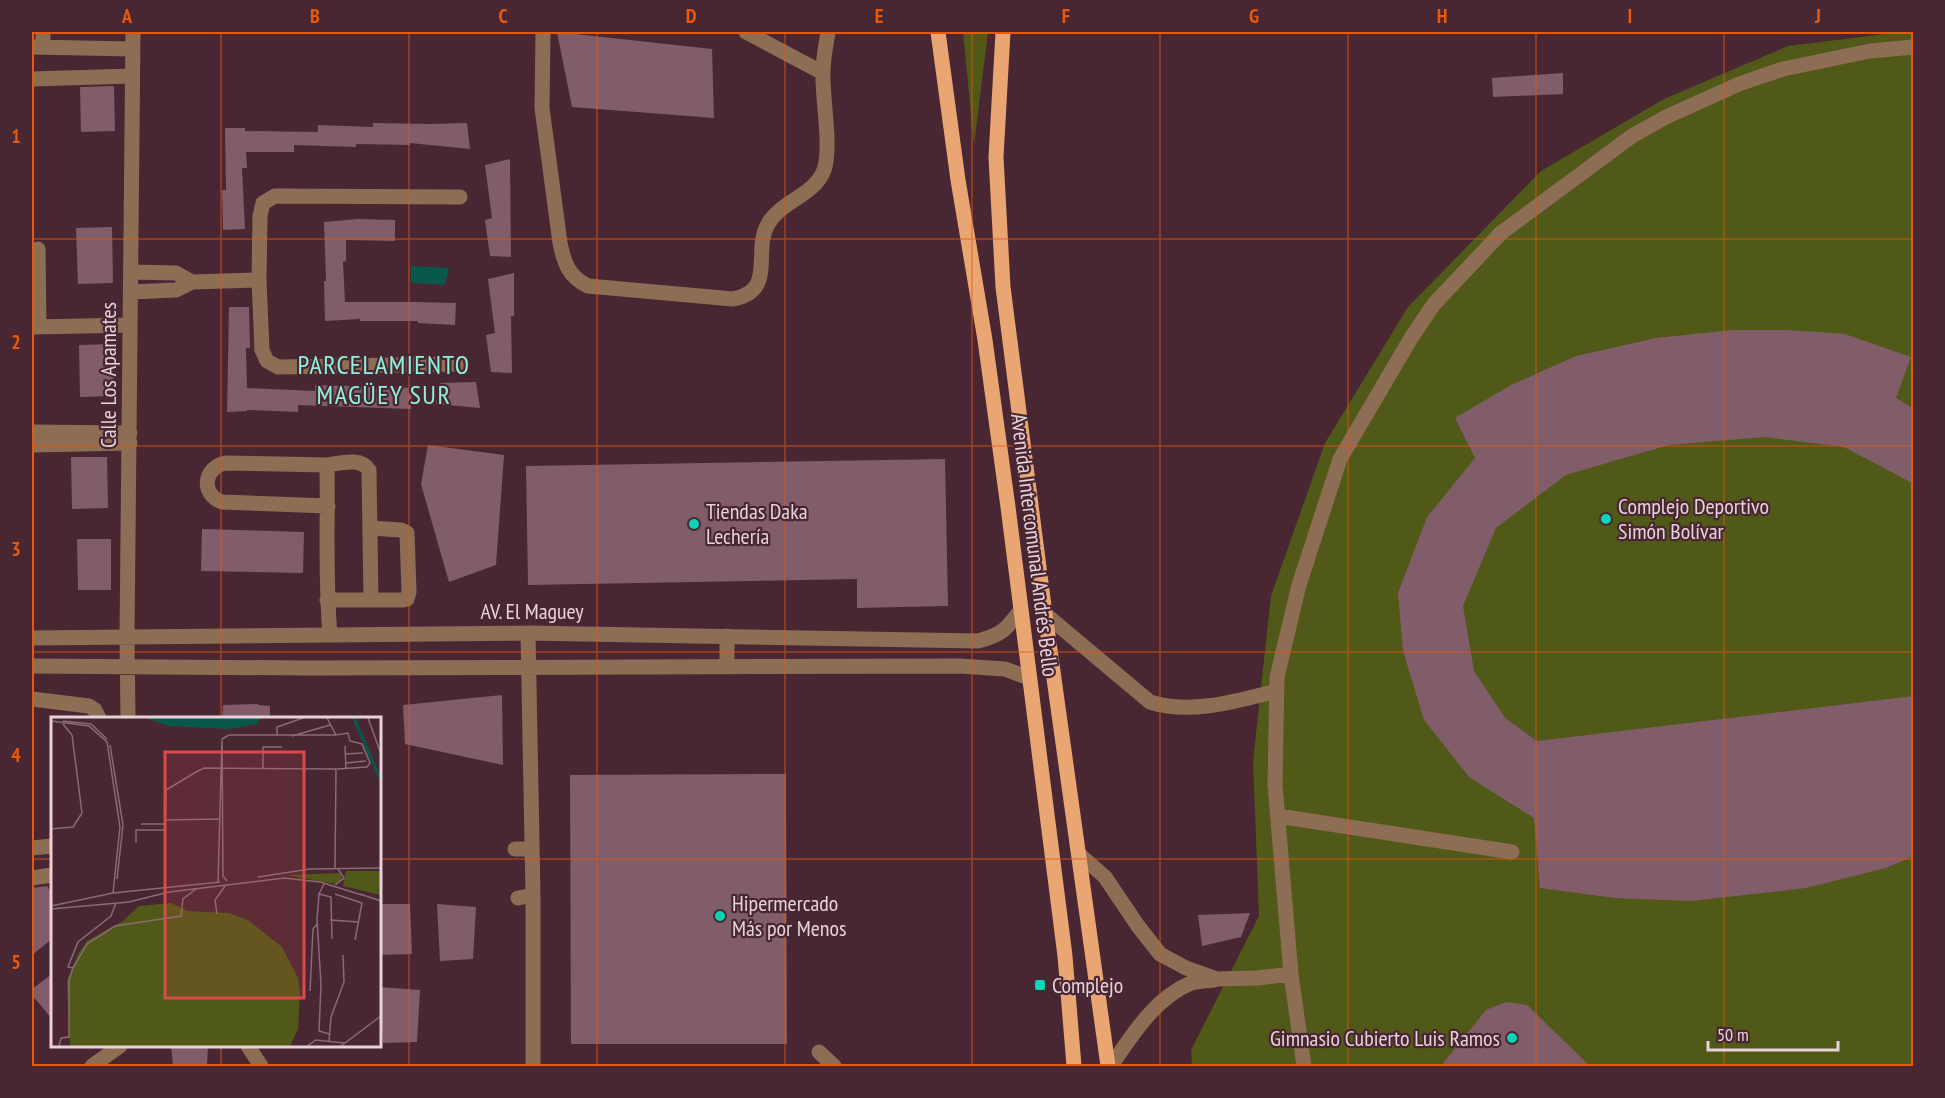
<svg xmlns="http://www.w3.org/2000/svg" width="1945" height="1098" font-family="'PT Sans Narrow',sans-serif">
  <style>
    .green { fill: #505917 }
    .water { fill: #08594b }
    .building { fill: #815c69 }
    .lines { fill: none; stroke-linecap: round; stroke-linejoin: round }
    .minor { stroke: #8e6d55; stroke-width: 15 }
    .major { stroke: #e9a572; stroke-width: 15 }
    .grid { fill: none; stroke: #e8590c; stroke-width: 1.5; stroke-opacity: 0.55 }
    .poi-dot { fill: #06d5b6; stroke: #482733; stroke-width: 2 }
    .labels { text-anchor: middle; dominant-baseline: central; stroke-width: 4.5; stroke-linejoin: round; paint-order: stroke }
    .street-label { font-size: 22px; fill: #e8d2d9; stroke: #482733 }
    .poi-label { font-size: 22px; fill: #e8d2d9; stroke: #482733; text-anchor: start }
    .quarter-label { font-size: 26px; letter-spacing: 1.5px; fill: #8df0d9; stroke: #482733 }
    .inset-river { fill: none; stroke: #08594b; stroke-width: 3 }
    .inset-road { fill: none; stroke: #886b75; stroke-width: 1.5 }
    .view { fill: #da4a4b; fill-opacity: 0.15; stroke: #da4a4b; stroke-width: 3 }
    .inset-edge { fill: none; stroke: #e8d2d9; stroke-width: 3 }
    .neatline { fill: none; stroke: #e8590c; stroke-width: 2 }
    .grid-label { font-size: 20px; text-anchor: middle; font-weight: bold; fill: #e8590c }
  </style>
  <rect width="100%" height="100%" fill="#482733"/>
  <path class="green" d="M963 32H988L974 145Z
    M1901 32H1913V1066H1192L1191 1050 1259 916 1253 761 1271 596 1325 443 1408 307 1541 171 1664 99 1788 46Z"/>
  <path class="water" d="M411 266 449 268 445 285 411 283Z"/>
  <path class="building" d="M557 32 712 49 714 118 572 107Z
    M1563 73V94L1493 97 1492 78Z
    M114 86 115 131 81 132 80 87Z
    M373 123 431 124 467 123 470 149 410 143V145L356 144V147L294 145V152H246L247 168H242L245 229 223 230 222 190H226L225 128H245V131L318 132V125L373 127Z
    M510 159 511 257 490 256 485 220 492 218 485 165Z
    M358 219 395 220V241L346 240V261L343 262 345 302H416L456 303 455 325 418 323V321H360V319L325 321 324 281H326L324 222Z
    M112 227 113 283 78 284 76 228Z
    M514 273V316H511L512 373 491 372 486 335 495 333 488 279Z
    M229 307H249L250 348H246L247 388 315 391V385L412 388 411 409 298 405V412L247 410V411L227 412Z
    M1732 330H1790L1845 334 1911 357 1896 398 1914 409V484L1844 447 1764 437 1669 445 1566 475 1496 528 1463 606 1474 671 1505 718 1537 741 1914 696V856L1886 868 1806 888 1691 901 1615 898 1540 888 1534 818 1469 777 1424 720 1403 651 1398 593 1427 517 1475 458 1455 418 1511 385 1576 356 1656 338Z
    M113 344 114 396 80 397 79 345Z
    M476 382 480 408 436 404 440 383Z
    M428 445 504 455 496 565 449 582 421 484Z
    M71 457H107L108 508 72 509Z
    M945 459 948 606 857 608V579L528 585 526 466Z
    M202 529 304 532 303 573 201 571Z
    M77 539H111V590H78Z
    M502 695 503 765 405 744 403 705Z
    M258 704V705L270 706V718H222L223 705Z
    M786 774 787 1044H571L570 775Z
    M47 886 52 894V939L32 955V888Z
    M380 904H410L412 954 380 955Z
    M437 904 476 907 473 959 440 961Z
    M1250 913 1241 937 1202 946 1198 915Z
    M52 974V1019L32 995V989Z
    M380 987 420 990 417 1042 383 1043Z
    M1506 1002 1527 1005 1590 1066H1441L1486 1010Z
    M171 1046H208L207 1066H173Z"/>
  <g class="lines">
    <path class="minor" d="M543 32 542 108 560 243C564 263 569 277 588 286L733 299C777 291 752 252 768 224 781 201 815 195 824 170 832 147 822 99 823 73 823 59 826 45 828 32
      M746 32 823 73
      M32 47 133 49
      M43 47V32
      M32 79 132 76
      M460 197 275 196 263 203 260 216 259 280 262 350 267 361 278 367 460 364
      M38 249 39 327
      M131 272 176 273 192 282
      M131 292 176 290 192 282 259 280
      M32 327 130 325
      M32 432 130 433
      M32 445 130 443
      M327 465C341 463 361 457 369 470L371 600
      M328 506 222 502C201 495 203 468 225 463L327 465C328 521 325 578 330 635
      M327 600H403L407 599 409 592 407 533 401 530 370 528
      M1045 614 1150 702C1190 715 1237 701 1276 691
      M528 633 533 895V1066
      M727 636V666
      M32 638 528 633 978 641C1001 635 1006 630 1020 611
      M32 666 307 668 960 666 1005 669 1029 678
      M32 699 89 706 95 710 99 718
      M128 718 127 637 133 32
      M1278 816 1512 852
      M32 848 52 846
      M515 849H532
      M1079 854 1105 877 1138 926 1160 954 1186 968 1217 979 1257 978 1291 974
      M32 878 52 875
      M518 898 533 895
      M248 1046 261 1066
      M819 1052 834 1066
      M92 1066 120 1046
      M1111 1066C1132 1035 1155 998 1191 983 1198 981 1207 981 1214 980
      M1304 1066 1291 974 1275 785 1277 677 1299 585 1340 459 1411 338 1434 304 1501 233 1632 136 1666 117 1739 84 1783 69 1870 51 1914 47"/>
    <path class="major" d="M938 32 958 180 985 340 1008 507 1065 956 1074 1066
      M1003 32 996 157 1003 287 1045 614 1108 1066"/>
  </g>
  <path class="grid" d="M221 32V718M409 32V1066M597 32V1066M785 32V1066M972 32V1066M1160 32V1066M1348 32V1066M1536 32V1066M1724 32V1066M32 239H1914M32 446H1914M32 652H1914M32 859H52M380 859H1914M221 1046V1066"/>
  <g class="poi-dot">
    <circle cx="1606" cy="519" r="6"/>
    <circle cx="694" cy="524" r="6"/>
    <circle cx="720" cy="916" r="6"/>
    <rect x="1034" y="979" width="12" height="12" rx="3"/>
    <circle cx="1512" cy="1038" r="6"/>
  </g>
  <g class="labels">
    <g class="street-label">
      <text transform="translate(108 375) rotate(-90)">Calle Los Apamates</text>
      <text transform="translate(1035 545) rotate(83)">Avenida Intercomunal Andrés Bello</text>
      <text x="532" y="611">AV. El Maguey</text>
    </g>
    <g class="poi-label">
      <text x="1618" y="506">Complejo Deportivo<tspan x="1618" dy="25">Simón Bolívar</tspan></text>
      <text x="706" y="511">Tiendas Daka<tspan x="706" dy="25">Lechería</tspan></text>
      <text x="732" y="903">Hipermercado<tspan x="732" dy="25">Más por Menos</tspan></text>
      <text x="1052" y="985">Complejo</text>
      <text x="1500" y="1038" text-anchor="end">Gimnasio Cubierto Luis Ramos</text>
    </g>
    <g class="quarter-label">
      <text x="384" y="364">PARCELAMIENTO<tspan x="384" dy="30">MAGÜEY SUR</tspan></text>
    </g>
  </g>
  <g transform="translate(51 717)">
    <rect width="330" height="330" fill="#482733"/>
    <path d="M295 154H330V178L292 169ZM289 156 291 162 284 167 235 158ZM120 186 137 194 178 196 197 203 231 230 247 261 249 276 247 312 239 329H19L16 264 27 237 36 224 72 204 88 189Z" fill="#505917"/>
    <path d="M94 1H210L206 7 178 12 118 9Z" fill="#08594b"/>
    <path class="inset-river" d="M303 1 330 64"/>
    <path class="inset-road" d="M276 1 285 18 297 16 299 24 311 27 319 46 316 50 286 52M317 1 330 37M0 4 38 9 56 25 69 110 62 176M12 4 40 7 56 22M226 18V10L252 1M241 19 279 8M171 22 178 18H285M59 28 72 108 66 162M294 29 295 52M294 37 312 36M295 46 315 44M212 52V30H231M114 103 168 102M90 107H113M0 112 22 110 31 96 21 18 12 7M85 126V113H114M114 134 115 73 145 55 153 51 285 52 284 151M207 160 259 152 330 151M167 165 171 22 172 159 176 164M273 167 268 177 266 202 270 268 268 314 278 317M284 168 293 161 287 152M268 177 280 180 281 222M284 177 311 186 304 223M309 177 330 184M65 186 60 199 27 225 17 250 22 251 36 227 64 209 130 199 132 182 145 172M0 189 62 176 169 165M0 192 78 185 118 175 233 161 269 165 311 178M166 197 164 183 174 169M279 203 307 205M259 274 262 212 267 206M278 324 280 300 293 265 292 238M8 329 10 321 18 320V263L22 251M256 329 265 323 293 326M290 329 330 299"/>
    <path class="view" d="M114 35H253V281H114Z"/>
    <rect width="330" height="330" class="inset-edge"/>
  </g>
  <rect width="1945" height="1098" fill="none" stroke="#482733" stroke-width="66"/>
  <path d="M1708 1041v9h130v-9" fill="none" stroke="#e8d2d9" stroke-width="3"/>
  <text x="1717" y="1041" font-size="18" fill="#e8d2d9" stroke="#482733" stroke-width="4.5" paint-order="stroke">50 m</text>
  <rect x="33" y="33" width="1879" height="1032" class="neatline"/>
  <g class="grid-label">
    <text x="127" y="23">A</text>
    <text x="315" y="23">B</text>
    <text x="503" y="23">C</text>
    <text x="691" y="23">D</text>
    <text x="879" y="23">E</text>
    <text x="1066" y="23">F</text>
    <text x="1254" y="23">G</text>
    <text x="1442" y="23">H</text>
    <text x="1630" y="23">I</text>
    <text x="1818" y="23">J</text>
    <text x="16" y="143">1</text>
    <text x="16" y="349">2</text>
    <text x="16" y="556">3</text>
    <text x="16" y="762">4</text>
    <text x="16" y="969">5</text>
  </g>
</svg>
